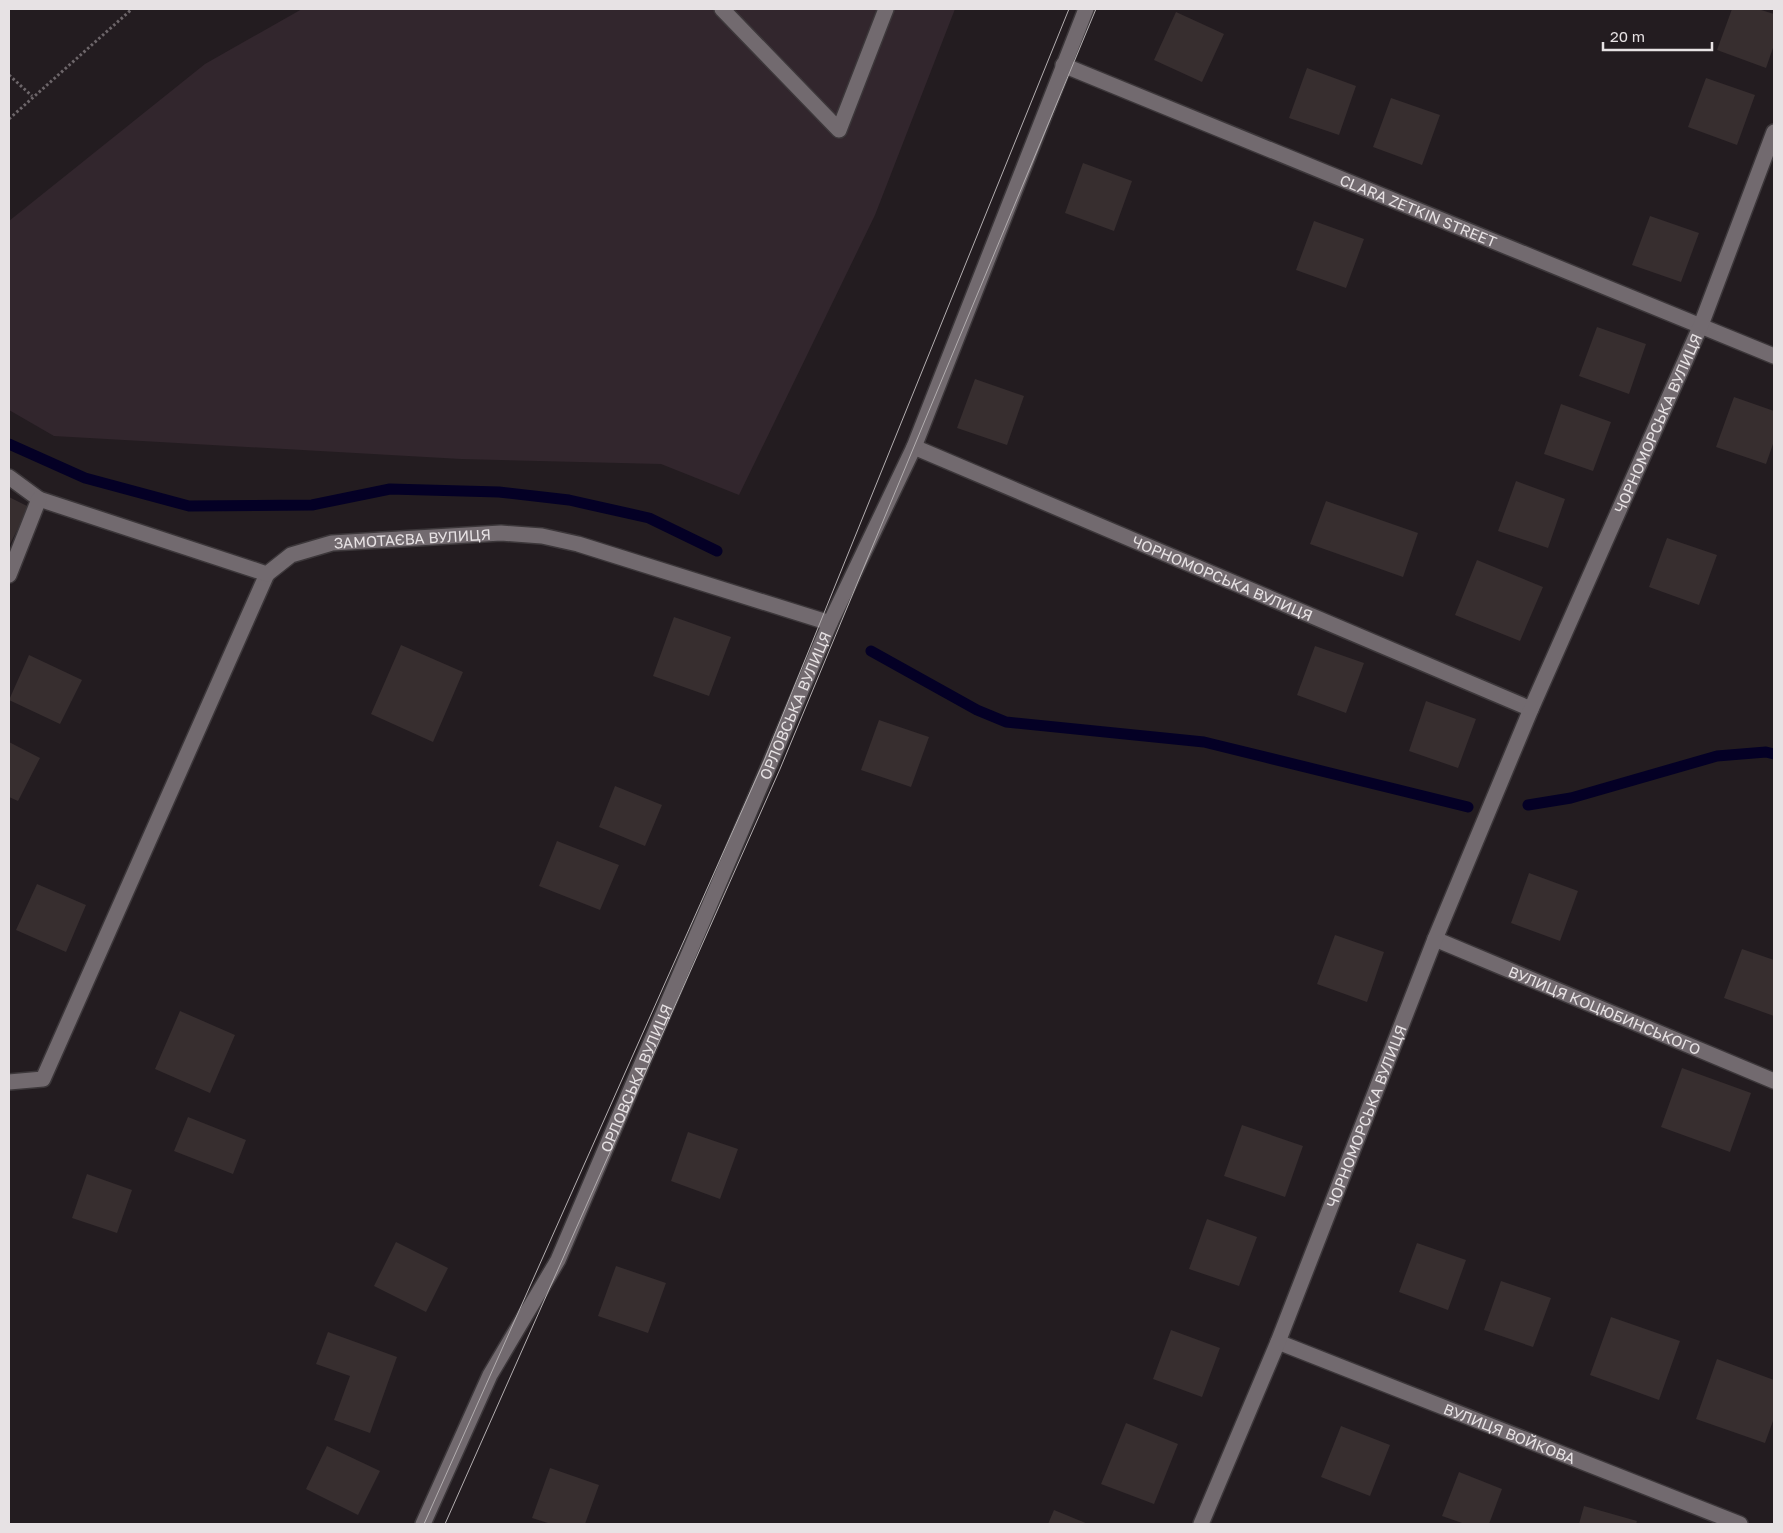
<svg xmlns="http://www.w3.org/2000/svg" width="1783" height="1533" font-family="'Golos Text',sans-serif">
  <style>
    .built { fill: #32262d }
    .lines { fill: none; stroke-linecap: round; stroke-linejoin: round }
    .stream { stroke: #040025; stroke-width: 11 }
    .building { fill: #372e2f }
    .lane-casing { stroke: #3c373a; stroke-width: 18 }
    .street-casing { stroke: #3c373a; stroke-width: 18 }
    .path { stroke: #6d666a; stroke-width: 3; stroke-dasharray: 2.5 2.5; stroke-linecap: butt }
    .lane { stroke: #726a6f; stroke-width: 15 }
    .street { stroke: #726a6f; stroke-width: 15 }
    .tram { stroke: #b3aeb0; stroke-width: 1 }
    .labels { text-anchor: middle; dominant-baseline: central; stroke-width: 4.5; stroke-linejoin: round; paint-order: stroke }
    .street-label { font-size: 15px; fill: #e7e2e4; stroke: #231c20 }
  </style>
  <rect width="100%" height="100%" fill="#231c20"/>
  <path class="built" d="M302 9H955L875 215 739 495 661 464 461 459 54 436 9 410V221L205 64Z"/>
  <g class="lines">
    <path class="stream" d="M9 444 85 478 189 506 312 505 390 489 499 492 569 500 649 518 717 551
      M871 651 977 710 1006 722 1204 742 1468 807
      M1528 805 1571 798 1717 756 1766 752 1774 754"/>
  </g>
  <path class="building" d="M1732 9H1758L1774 14V45L1766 68 1717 50Z
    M1176 12 1224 34 1202 82 1154 60Z
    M1307 68 1356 86 1339 135 1289 118Z
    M1706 78 1755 95 1737 145 1688 127Z
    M1391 98 1440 115 1422 165 1373 147Z
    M1083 163 1132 181 1114 231 1065 213Z
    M1650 216 1699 233 1681 282 1632 265Z
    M1314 221 1364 239 1346 288 1296 270Z
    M1597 327 1646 344 1629 394 1579 376Z
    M975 379 1024 396 1007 445 957 428Z
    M1734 397 1774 411V441L1766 464 1716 447Z
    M1561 404 1611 422 1593 471 1544 454Z
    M1516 481 1565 499 1548 548 1498 531Z
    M9 497 29 507 9 546Z
    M1326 501 1418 533 1403 577 1310 544Z
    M1667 538 1717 555 1699 605 1649 587Z
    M1477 560 1543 587 1520 641 1455 615Z
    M674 617 731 637 709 696 653 676Z
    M401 645 463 672 433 742 371 714Z
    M1315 646 1364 663 1346 713 1297 695Z
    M29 655 82 680 60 724 9 700Z
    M1426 701 1476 719 1458 768 1409 751Z
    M879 720 929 737 911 787 861 770Z
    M9 742 40 758 18 801 9 797Z
    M615 786 662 805 645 846 599 827Z
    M557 841 619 865 600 910 539 886Z
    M1529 873 1578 891 1560 941 1511 923Z
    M37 884 86 905 66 952 16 930Z
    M1335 935 1384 952 1367 1002 1317 984Z
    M1742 949 1774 960V1016L1724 998Z
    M180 1011 235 1035 210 1093 155 1069Z
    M1682 1068 1751 1093 1730 1152 1661 1127Z
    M188 1117 246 1140 233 1174 174 1151Z
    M1242 1125 1303 1146 1285 1197 1224 1176Z
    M688 1132 738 1149 720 1199 671 1181Z
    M87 1174 132 1190 117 1233 72 1218Z
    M1207 1219 1257 1237 1239 1286 1189 1269Z
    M396 1242 448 1268 426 1312 374 1286Z
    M1417 1243 1466 1260 1448 1310 1399 1292Z
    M616 1266 666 1283 648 1333 598 1316Z
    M1501 1281 1551 1298 1533 1347 1484 1330Z
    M1611 1317 1680 1341 1659 1400 1590 1375Z
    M1171 1330 1220 1348 1202 1397 1153 1379Z
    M328 1332 397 1357 370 1433 334 1420 350 1376 316 1364Z
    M1717 1359 1774 1380V1418L1765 1443 1696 1419Z
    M1126 1423 1178 1444 1154 1504 1101 1484Z
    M1341 1426 1390 1445 1370 1496 1321 1477Z
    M327 1446 380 1471 358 1515 306 1489Z
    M550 1468 599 1485 585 1524H551L532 1518Z
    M1459 1472 1502 1489 1489 1524H1465L1442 1516Z
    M1584 1506 1637 1521 1636 1524H1579Z
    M1054 1510 1088 1524H1048Z"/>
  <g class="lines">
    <g class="lane-casing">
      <path id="lane" d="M722 9 839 130 886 9
        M9 1082 43 1079 267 574"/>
    </g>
    <g class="street-casing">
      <g id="street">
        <path id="s1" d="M1063 65 1774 356"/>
        <path id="s2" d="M914 447 1531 709"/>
        <path id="s3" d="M9 477 39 499 267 574 291 555 332 543 501 533 542 536 578 544 830 623"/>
        <path d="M9 575 39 499"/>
        <path id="s4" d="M1435 939 1774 1081"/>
        <path id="s5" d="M1278 1342 1740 1524"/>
        <path id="s6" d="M423 1524 490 1375 558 1260 830 623 914 447 1086 9"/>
        <path id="s7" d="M1201 1524 1278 1342 1435 939 1531 709 1701 325 1774 132"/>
      </g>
    </g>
    <path class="path" d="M9 75 32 96
      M9 119 132 9"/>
    <use href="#lane" class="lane"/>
    <use href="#street" class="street"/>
    <path class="tram" d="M424 1524 764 761 1069 9
      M445 1524 780 769 1096 9"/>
  </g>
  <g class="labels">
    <g class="street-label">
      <text stroke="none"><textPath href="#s1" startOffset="384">CLARA ZETKIN STREET</textPath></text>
      <text stroke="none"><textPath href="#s7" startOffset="1192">ЧОРНОМОРСЬКА ВУЛИЦЯ</textPath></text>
      <text stroke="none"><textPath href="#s3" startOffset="431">ЗАМОТАЄВА ВУЛИЦЯ</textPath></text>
      <text stroke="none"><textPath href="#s2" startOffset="335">ЧОРНОМОРСЬКА ВУЛИЦЯ</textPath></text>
      <text stroke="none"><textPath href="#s6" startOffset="900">ОРЛОВСЬКА ВУЛИЦЯ</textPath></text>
      <text stroke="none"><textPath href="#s4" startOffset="184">ВУЛИЦЯ КОЦЮБИНСЬКОГО</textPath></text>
      <text stroke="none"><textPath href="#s6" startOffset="495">ОРЛОВСЬКА ВУЛИЦЯ</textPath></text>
      <text stroke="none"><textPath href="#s7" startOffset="440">ЧОРНОМОРСЬКА ВУЛИЦЯ</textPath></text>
      <text stroke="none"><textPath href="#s5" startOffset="249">ВУЛИЦЯ ВОЙКОВА</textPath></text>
    </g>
  </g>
  <rect width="1783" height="1533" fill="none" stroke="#e7e2e4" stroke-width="20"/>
  <path d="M1603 42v8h109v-8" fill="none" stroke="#e7e2e4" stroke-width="2.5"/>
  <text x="1610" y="42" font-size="15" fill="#e7e2e4" stroke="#231c20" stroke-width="4" paint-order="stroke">20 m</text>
</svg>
